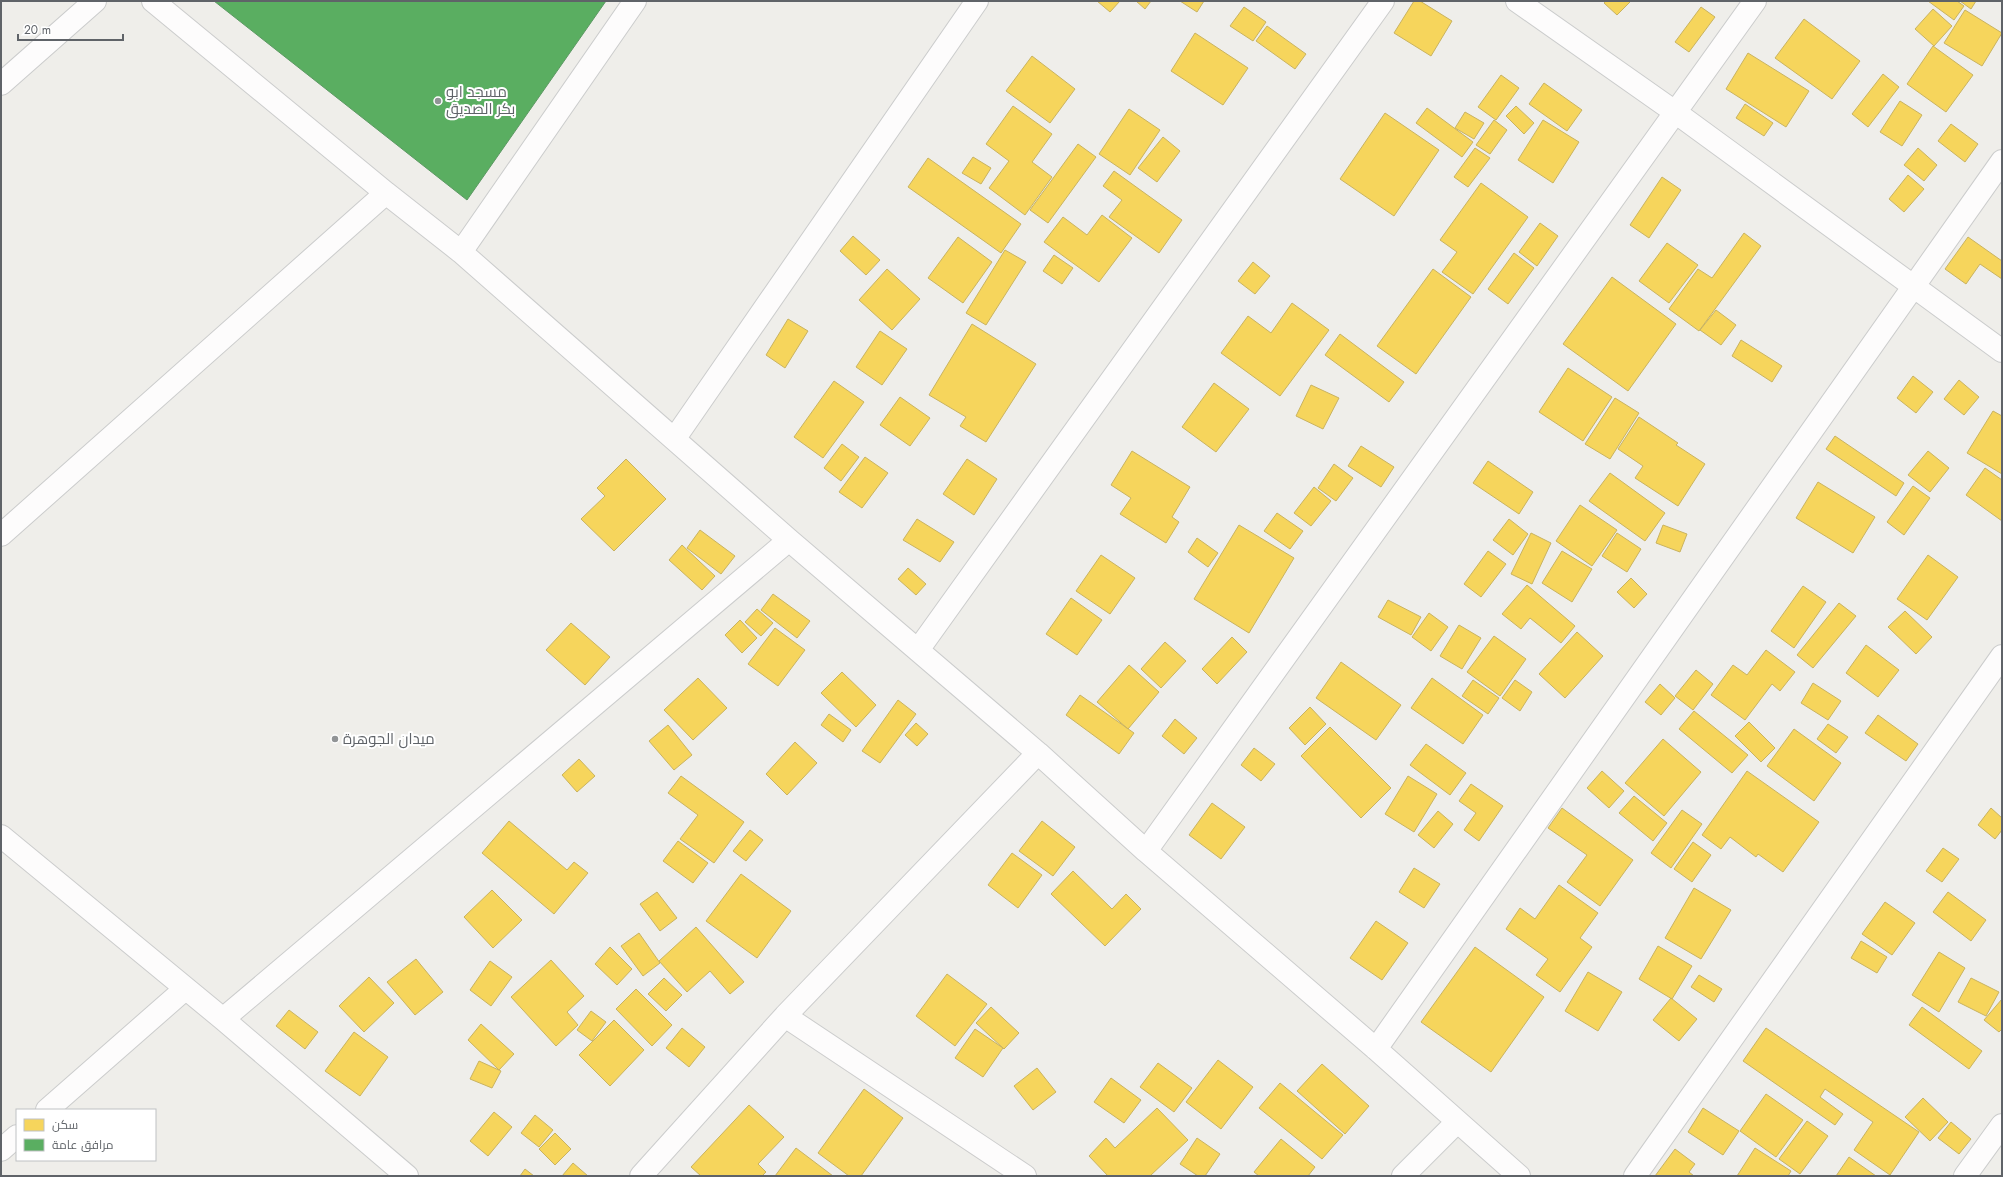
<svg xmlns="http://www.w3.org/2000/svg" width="2003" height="1177" font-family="Jost,Cairo,sans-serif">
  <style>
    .homes { fill: #f6d55c; stroke: #c9b360 }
    .public { fill: #5aae61; stroke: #5c9863 }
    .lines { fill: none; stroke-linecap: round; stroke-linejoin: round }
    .minor-casing { stroke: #cbcccc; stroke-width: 24 }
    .minor { stroke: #fdfcfc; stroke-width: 22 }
    .poi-dot { fill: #919496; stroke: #fff; stroke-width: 1.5 }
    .labels { text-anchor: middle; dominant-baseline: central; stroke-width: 4; stroke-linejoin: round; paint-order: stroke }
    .poi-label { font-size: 15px; fill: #5f6368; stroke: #fff; text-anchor: start }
  </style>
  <rect width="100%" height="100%" fill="#efeeea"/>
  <path class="homes" d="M1097 1H1120L1110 12Z
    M1136 1H1151L1145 9Z
    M1180 1H1204L1197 12Z
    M1414 1H1420L1452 21 1431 56 1394 33Z
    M1606 1H1631L1617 15 1604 3Z
    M1928 1H1957L1964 6 1954 20Z
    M1960 1H1976L1971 9Z
    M1244 7 1266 22 1253 41 1230 26Z
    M1701 7 1715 17 1689 52 1675 42Z
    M1933 9 1952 26 1934 46 1915 29Z
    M1965 10 2002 33 1982 66 1944 43Z
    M1804 19 1860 61 1832 99 1775 58Z
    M1267 26 1306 54 1295 69 1256 41Z
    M1195 33 1248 68 1223 105 1171 71Z
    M1933 46 1973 75 1946 112 1907 84Z
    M1748 53 1809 91 1786 127 1726 89Z
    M1032 56 1075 89 1050 123 1006 91Z
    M1883 74 1899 87 1868 127 1852 114Z
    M1501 75 1519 88 1496 120 1478 107Z
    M1544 83 1582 110 1567 131 1529 104Z
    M1900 101 1922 115 1902 146 1880 132Z
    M1745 104 1773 123 1764 136 1736 118Z
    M1013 106 1052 134 1032 162 1052 177 1025 215 989 188 1009 161 986 144Z
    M1516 106 1534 123 1524 134 1506 116Z
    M1427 108 1473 142 1462 157 1416 123Z
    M1129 109 1160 130 1130 175 1099 154Z
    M1465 112 1484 123 1474 139 1455 128Z
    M1385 113 1439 150 1394 216 1340 179Z
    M1494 120 1507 130 1490 154 1476 145Z
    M1543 120 1579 142 1553 183 1518 160Z
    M1951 124 1978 144 1965 162 1938 141Z
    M1163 137 1180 151 1157 182 1138 168Z
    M1078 144 1096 157 1048 223 1030 210Z
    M1475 148 1490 158 1468 187 1454 177Z
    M1918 148 1937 165 1924 181 1904 165Z
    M973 157 991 168 981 184 962 173Z
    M928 158 1021 224 1001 253 908 187Z
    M1114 171 1182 220 1159 253 1109 217 1122 200 1103 186Z
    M1908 175 1924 189 1904 212 1889 199Z
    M1662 177 1681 190 1649 238 1630 225Z
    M1481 183 1528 217 1473 294 1442 272 1457 252 1440 240Z
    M1102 215 1132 238 1099 282 1044 242 1063 217 1087 235Z
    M1540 223 1558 236 1537 266 1519 252Z
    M1744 233 1761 246 1699 331 1669 309 1698 269 1712 278Z
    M853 236 880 260 866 275 840 251Z
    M958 237 992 262 963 303 928 278Z
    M1968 237 2002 261V279L1980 264 1966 284 1945 269Z
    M1667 243 1698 265 1669 303 1639 281Z
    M1005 250 1026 262 986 325 966 313Z
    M1514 253 1534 268 1508 304 1488 289Z
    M1054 255 1073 268 1062 284 1043 271Z
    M1253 262 1270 276 1255 294 1238 281Z
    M887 269 920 299 892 330 859 300Z
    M1433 269 1471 297 1416 374 1377 346Z
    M1612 277 1676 324 1628 391 1563 344Z
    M1292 303 1329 330 1280 396 1221 353 1248 316 1271 333Z
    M1716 310 1736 325 1721 345 1700 330Z
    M788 319 808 331 785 368 766 355Z
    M972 324 1036 364 986 442 960 426 966 417 929 395Z
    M880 331 907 349 882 385 856 367Z
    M1340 334 1404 382 1389 402 1325 355Z
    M1741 340 1782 366 1772 382 1732 356Z
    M1568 368 1612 397 1583 441 1539 412Z
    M1913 376 1933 392 1916 413 1897 398Z
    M1959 380 1979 397 1964 415 1944 399Z
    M834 381 864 402 823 458 794 437Z
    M1214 383 1249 409 1216 452 1182 427Z
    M1311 385 1339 398 1323 429 1296 416Z
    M900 397 930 418 910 446 880 425Z
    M1615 398 1639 413 1610 459 1585 444Z
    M1993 411 2002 416V474L1967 453Z
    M1639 417 1678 443 1676 445 1705 464 1678 506 1635 478 1643 466 1618 449Z
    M1835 436 1904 483 1896 496 1826 449Z
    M842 444 859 457 841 481 824 468Z
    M1361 446 1394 467 1381 487 1348 466Z
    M1132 451 1190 487 1172 517 1179 522 1166 543 1120 514 1131 498 1111 485Z
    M1928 451 1949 468 1930 492 1908 475Z
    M865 457 888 473 862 508 839 492Z
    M626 459 666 499 614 551 581 519 605 496 597 488Z
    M967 459 997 479 974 515 943 494Z
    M1488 461 1533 492 1519 514 1473 483Z
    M1334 464 1353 478 1336 501 1318 488Z
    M1985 468 2002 480V521L1966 495Z
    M1610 473 1665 513 1645 541 1589 501Z
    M1818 482 1875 517 1853 553 1796 518Z
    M1913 486 1930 498 1904 535 1887 522Z
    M1314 487 1331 501 1311 526 1294 513Z
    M1580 505 1617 530 1592 566 1556 541Z
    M1277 513 1303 531 1290 549 1264 531Z
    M917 519 954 542 940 562 903 540Z
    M1509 519 1528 534 1513 555 1493 540Z
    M1239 525 1294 558 1249 633 1194 599Z
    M1663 525 1687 534 1680 552 1656 543Z
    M700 530 735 556 721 574 687 548Z
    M1531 533 1551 543 1532 584 1511 574Z
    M1617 533 1641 549 1627 572 1602 556Z
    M1197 538 1218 553 1208 567 1188 552Z
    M682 545 715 576 702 590 669 560Z
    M1488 551 1506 564 1481 597 1464 584Z
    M1562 551 1592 569 1572 602 1542 583Z
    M1101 555 1135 578 1110 614 1076 591Z
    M1928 555 1958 577 1927 620 1897 599Z
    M908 568 926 584 916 595 898 579Z
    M1631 578 1647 594 1634 608 1617 592Z
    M1527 585 1575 626 1561 643 1530 618 1521 629 1502 614Z
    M1803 586 1826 602 1794 648 1771 631Z
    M773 594 810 621 797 638 761 610Z
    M1071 598 1102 620 1077 655 1046 634Z
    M1388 600 1421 617 1411 635 1378 617Z
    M1839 603 1856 616 1813 668 1797 655Z
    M757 609 773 623 761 636 745 622Z
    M1905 611 1932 637 1916 654 1888 627Z
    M1429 613 1448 627 1431 651 1412 637Z
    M740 620 757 638 742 653 725 635Z
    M571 623 610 657 585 685 546 650Z
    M1459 625 1481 638 1462 669 1440 656Z
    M775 628 805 650 778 686 748 664Z
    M1577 632 1603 656 1565 698 1539 674Z
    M1494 636 1526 659 1500 696 1467 672Z
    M1232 637 1247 652 1217 684 1202 669Z
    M1165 642 1186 661 1161 688 1141 669Z
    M1866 645 1899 670 1878 697 1846 673Z
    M1766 650 1795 672 1780 691 1772 684 1745 720 1711 695 1733 665 1747 675Z
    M1341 662 1401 705 1376 740 1316 698Z
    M1129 665 1159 692 1128 729 1097 702Z
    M1696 670 1713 684 1693 710 1675 696Z
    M842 672 876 705 856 727 821 693Z
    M698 678 727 708 693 740 664 710Z
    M1432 678 1483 715 1463 744 1411 708Z
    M1473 680 1499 698 1488 714 1462 696Z
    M1515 680 1532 692 1520 711 1502 698Z
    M1813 683 1841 701 1828 720 1801 703Z
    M1660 684 1675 698 1661 715 1645 702Z
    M1080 695 1134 733 1119 754 1066 715Z
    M898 700 916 714 880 763 862 751Z
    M1310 707 1326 724 1305 745 1289 728Z
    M1694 711 1748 755 1732 773 1679 729Z
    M829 714 851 730 843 742 821 725Z
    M1878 715 1918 744 1906 761 1865 733Z
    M1175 719 1197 738 1184 754 1162 736Z
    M1749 722 1775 748 1761 762 1735 736Z
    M916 723 928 734 917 746 905 735Z
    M1828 724 1848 737 1836 753 1817 739Z
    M668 725 692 755 674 770 649 741Z
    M1330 727 1391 788 1361 818 1301 756Z
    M1794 729 1841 763 1814 801 1767 766Z
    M1663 739 1701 772 1664 816 1625 783Z
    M795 742 817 763 787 795 766 774Z
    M1426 744 1466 773 1450 795 1410 765Z
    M1254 748 1275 764 1261 781 1241 765Z
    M579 759 595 776 577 792 562 775Z
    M1602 771 1624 791 1609 808 1587 788Z
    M1747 771 1819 822 1783 872 1758 854 1756 857 1730 837 1721 849 1702 835Z
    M681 776 744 822 714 863 680 839 698 815 668 793Z
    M1408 776 1437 794 1414 832 1385 814Z
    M1471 784 1503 806 1479 841 1464 830 1476 813 1459 801Z
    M1634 796 1667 823 1653 841 1619 813Z
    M1212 803 1245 827 1221 859 1189 835Z
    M1562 808 1633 860 1600 906 1567 882 1587 855 1548 828Z
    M1991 808 2002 818V830L1995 839 1978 825Z
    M1682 810 1702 824 1671 868 1651 853Z
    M1438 811 1453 824 1434 848 1418 835Z
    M509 821 567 870 574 862 588 873 554 914 482 853Z
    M1042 821 1075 847 1053 876 1019 851Z
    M750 830 763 840 746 861 733 851Z
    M678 841 708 863 693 883 663 861Z
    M1693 842 1711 855 1692 882 1674 869Z
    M1943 848 1959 859 1942 882 1926 871Z
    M1012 853 1042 875 1018 908 988 885Z
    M1414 868 1440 884 1424 908 1399 892Z
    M1073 871 1112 909 1126 894 1141 909 1105 946 1051 894Z
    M741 874 791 911 757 958 706 921Z
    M1559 885 1598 913 1580 938 1592 947 1560 992 1536 975 1548 959 1506 929 1520 908 1535 919Z
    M1694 888 1731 910 1701 959 1665 938Z
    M492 890 522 920 493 948 464 917Z
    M657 892 677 918 660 931 640 904Z
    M1948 892 1986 920 1971 941 1933 912Z
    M1885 902 1915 923 1892 955 1862 934Z
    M1376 921 1408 943 1382 980 1350 958Z
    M696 927 744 982 730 994 710 971 687 992 659 961Z
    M639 933 660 963 643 976 621 946Z
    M1861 941 1887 957 1877 973 1851 958Z
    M1658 946 1692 966 1672 999 1639 979Z
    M610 947 632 969 617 985 595 964Z
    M1475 947 1544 997 1491 1072 1421 1022Z
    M1939 952 1965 968 1939 1012 1912 995Z
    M416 959 443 992 415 1015 387 982Z
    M551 960 584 996 567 1012 578 1025 556 1046 511 997Z
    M490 961 512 977 491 1006 470 990Z
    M1588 972 1622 992 1598 1031 1565 1011Z
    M947 974 987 1004 955 1046 916 1016Z
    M1699 975 1722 989 1714 1002 1691 987Z
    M369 977 394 1003 364 1032 339 1006Z
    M664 978 682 995 666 1011 648 994Z
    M1971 978 1999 992 1986 1016 1958 1002Z
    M636 989 672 1025 652 1046 616 1009Z
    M1671 998 1697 1019 1679 1041 1653 1020Z
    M2002 999V1029L1999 1032 1984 1020Z
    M991 1007 1019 1033 1004 1049 976 1023Z
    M1922 1007 1982 1051 1969 1069 1909 1025Z
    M289 1010 318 1032 305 1049 276 1026Z
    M591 1011 606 1022 592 1041 577 1030Z
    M614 1020 644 1050 610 1086 579 1055Z
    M481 1024 514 1054 499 1070 468 1040Z
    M682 1028 705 1047 689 1067 666 1048Z
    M1766 1028 1919 1132 1890 1175 1854 1150 1873 1122 1825 1089 1820 1097 1843 1114 1835 1125 1743 1061Z
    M975 1029 1003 1048 983 1077 955 1058Z
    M354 1032 388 1057 360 1096 325 1071Z
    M1218 1060 1253 1087 1221 1129 1186 1102Z
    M479 1061 501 1071 492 1088 470 1079Z
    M1158 1063 1192 1088 1174 1112 1140 1087Z
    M1322 1064 1369 1106 1345 1134 1297 1091Z
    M1037 1068 1056 1092 1033 1110 1014 1086Z
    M1111 1078 1141 1100 1124 1123 1094 1102Z
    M1280 1083 1343 1135 1322 1159 1259 1108Z
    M864 1089 903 1118 861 1176H849L818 1153Z
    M1766 1094 1803 1120 1776 1157 1740 1131Z
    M1923 1098 1948 1122 1930 1141 1905 1117Z
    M749 1105 784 1137 758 1164 766 1172 762 1176H701L691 1167Z
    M1157 1108 1188 1140 1150 1176H1108L1089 1156 1106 1138 1115 1148Z
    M1703 1108 1739 1131 1723 1155 1688 1132Z
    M494 1112 512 1127 488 1156 470 1141Z
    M535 1115 553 1130 539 1147 521 1133Z
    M1807 1121 1828 1136 1800 1174 1779 1159Z
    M1951 1122 1971 1139 1959 1154 1938 1138Z
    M555 1133 571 1149 555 1165 539 1149Z
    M1197 1138 1220 1154 1205 1176H1198L1180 1164Z
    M1281 1139 1315 1167 1308 1176H1259L1254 1172Z
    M796 1148 833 1176H775Z
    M1755 1148 1791 1171 1788 1176H1737Z
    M1675 1149 1695 1164 1689 1172 1694 1176H1655Z
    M1849 1157 1876 1176H1836Z
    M573 1163 588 1176H562Z
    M525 1169 534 1176H520Z"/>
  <path class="public" d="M214 1H606L467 200Z"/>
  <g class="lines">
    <g class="minor-casing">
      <path id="minor" d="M153 1 386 193 461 252 789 540 1038 753 1146 851 1376 1049 1519 1176
        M1517 1 1675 112 2002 351
        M1 84 95 1
        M461 252 635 1
        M675 438 977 1
        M1 535 386 193
        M918 650 1383 1
        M1 836 223 1019 407 1176
        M1146 851 1755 1
        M785 1016 1025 1176
        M223 1019 789 540
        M1376 1049 2002 161
        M47 1110 185 989
        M1 1150 17 1136
        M641 1176 785 1016 1038 753
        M1403 1176 1457 1122
        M1635 1176 2002 656
        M1965 1176 2002 1125"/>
    </g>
    <use href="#minor" class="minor"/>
  </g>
  <g class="poi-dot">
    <circle cx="438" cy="101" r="4"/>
    <circle cx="335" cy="739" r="4"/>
  </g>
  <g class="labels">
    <g class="poi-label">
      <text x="446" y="92">مسجد ابو<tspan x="446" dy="17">بكر الصديق</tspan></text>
      <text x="343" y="739">ميدان الجوهرة</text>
    </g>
  </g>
  <rect width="2003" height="1177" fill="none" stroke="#5f6368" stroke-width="4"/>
  <rect x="16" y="1109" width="140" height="52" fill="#ffffff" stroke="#bfc1c3"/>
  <rect x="24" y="1119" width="20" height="12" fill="#f6d55c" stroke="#bfc1c3"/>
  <text x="52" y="1129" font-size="12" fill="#5f6368">سكن</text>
  <rect x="24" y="1139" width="20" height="12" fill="#5aae61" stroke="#bfc1c3"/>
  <text x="52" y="1149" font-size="12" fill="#5f6368">مرافق عامة</text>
  <path d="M18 34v6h105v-6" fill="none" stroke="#5f6368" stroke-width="2"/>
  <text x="24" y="34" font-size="12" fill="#5f6368" stroke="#ffffff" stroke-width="3" paint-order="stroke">20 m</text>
</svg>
